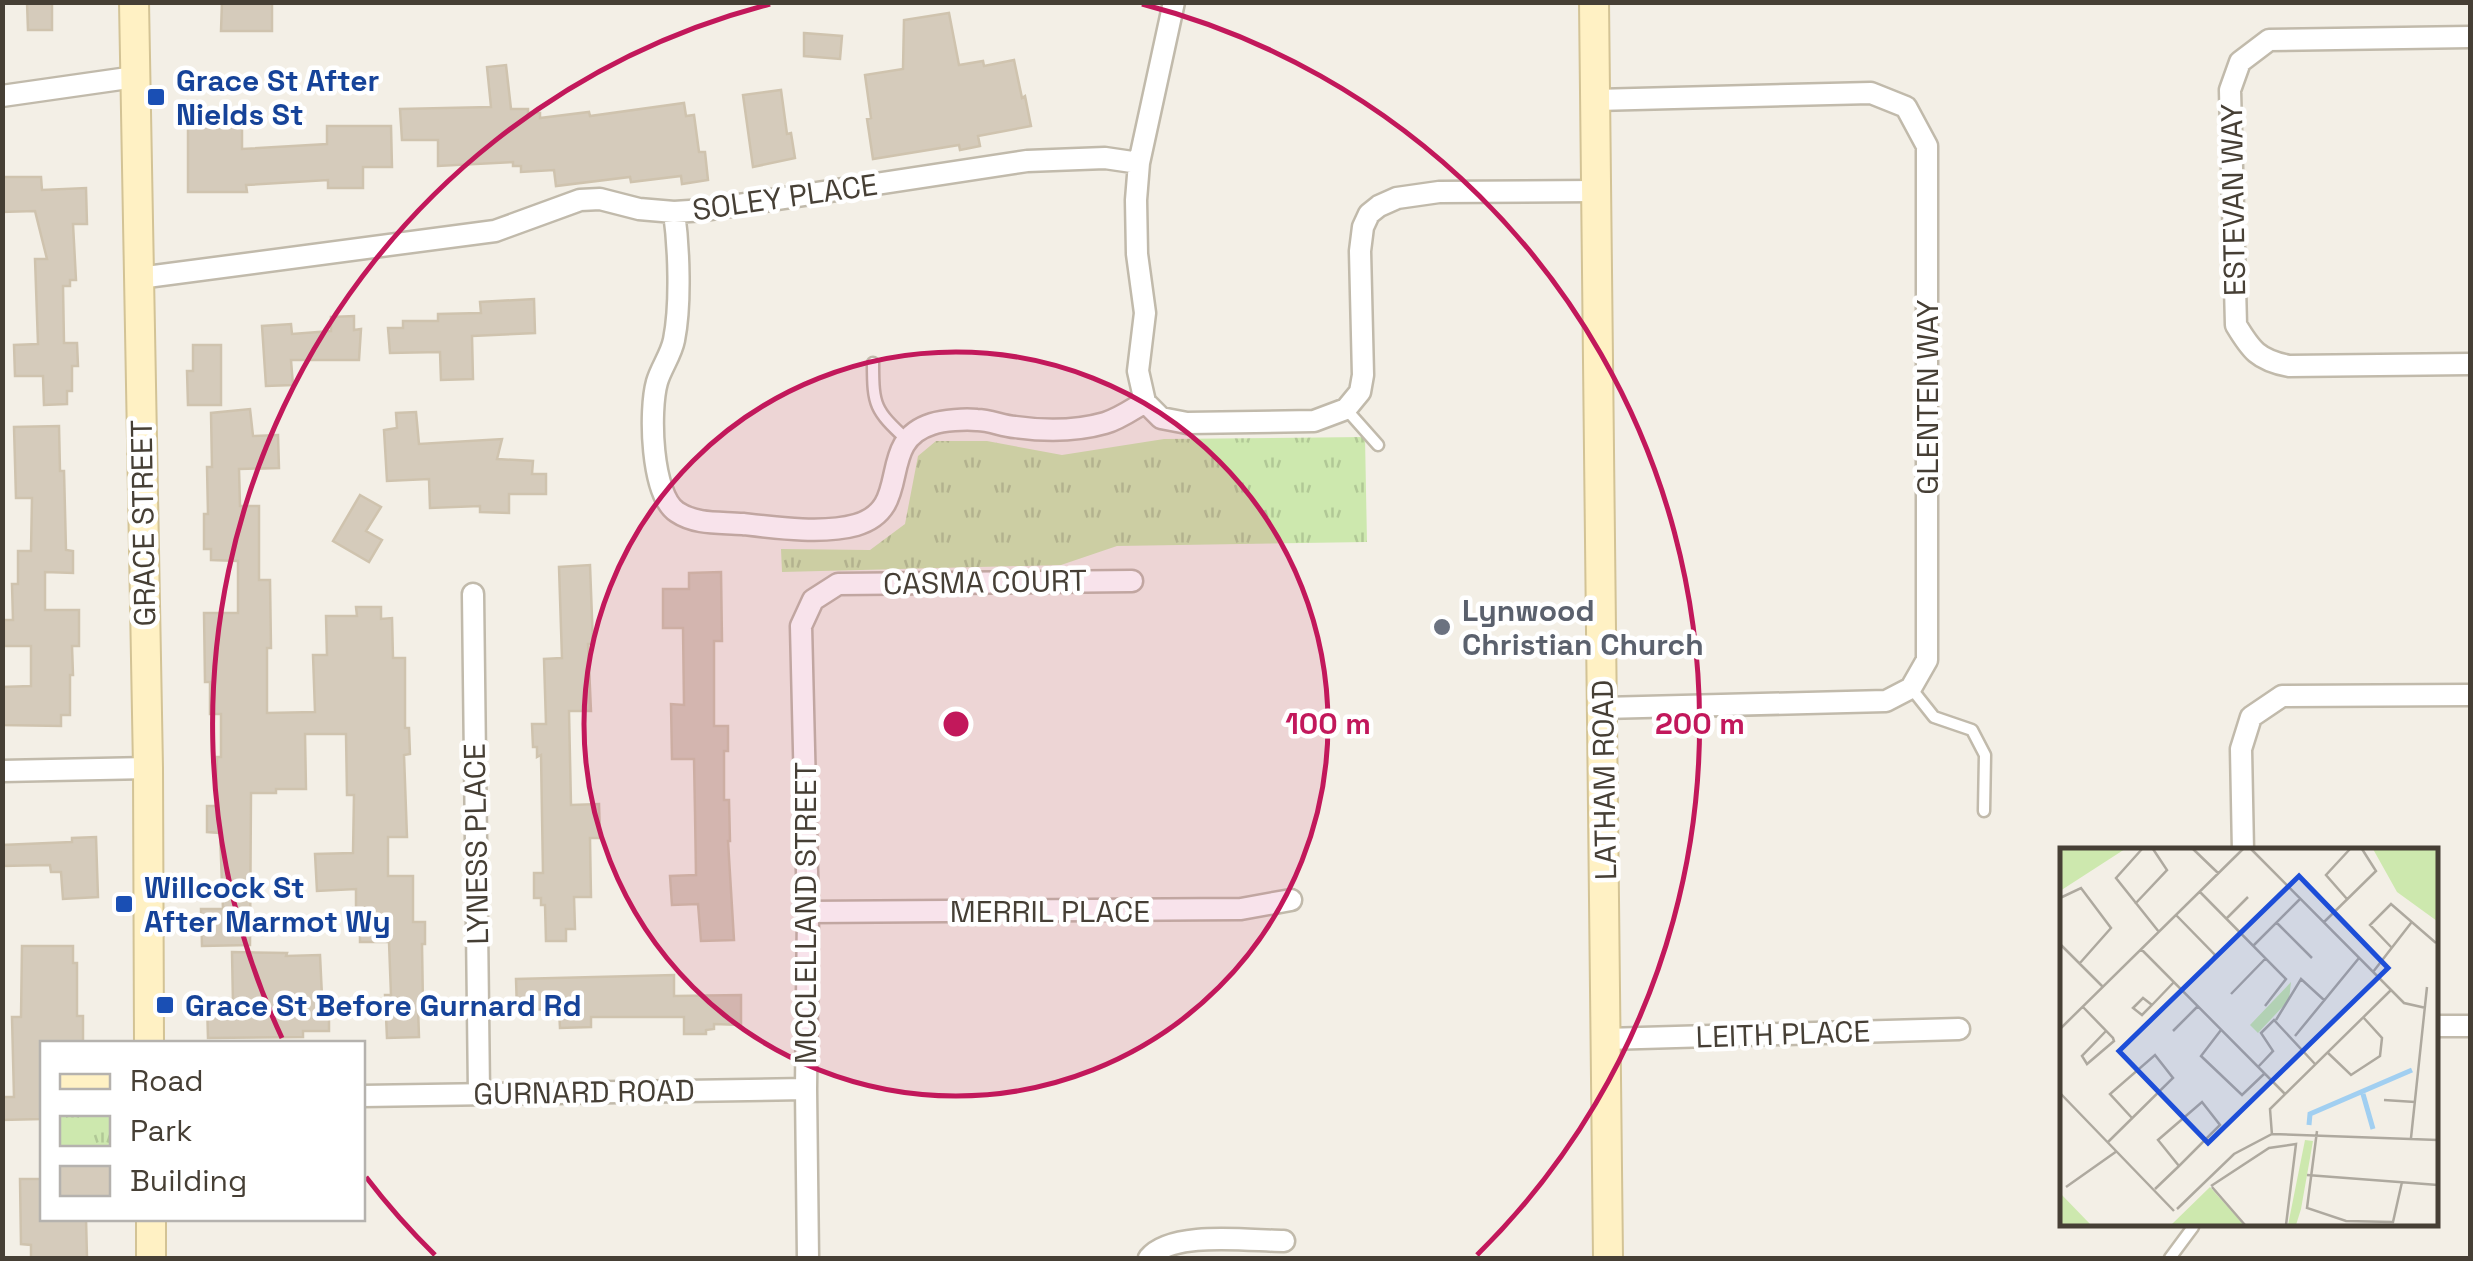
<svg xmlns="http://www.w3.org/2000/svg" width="2473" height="1261" font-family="'Space Grotesk',sans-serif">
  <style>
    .park { fill: url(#park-tufts) }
    .building { fill: #d5cbbb; stroke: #cfc3ae; stroke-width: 2.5 }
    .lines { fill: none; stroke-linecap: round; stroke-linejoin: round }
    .lane-casing { stroke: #c1baab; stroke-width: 15 }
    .street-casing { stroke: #c1baab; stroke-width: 25 }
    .secondary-casing { stroke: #d3c395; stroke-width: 32 }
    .lane { stroke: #fff; stroke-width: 10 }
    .street { stroke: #fff; stroke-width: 20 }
    .secondary { stroke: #fff1c4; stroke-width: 28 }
    .ring { fill: none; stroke: #c2185b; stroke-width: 5 }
    .transit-dot { fill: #1a4fb4; stroke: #fff; stroke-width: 4 }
    .worship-dot { fill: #6b7280; stroke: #fff; stroke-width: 4 }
    .labels { text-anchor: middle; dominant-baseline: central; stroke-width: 9; stroke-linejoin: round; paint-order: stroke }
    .transit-label { font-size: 30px; font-weight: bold; fill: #164399; stroke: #fff; text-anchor: start }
    .street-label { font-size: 30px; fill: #463f35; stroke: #fff }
    .worship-label { font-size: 30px; font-weight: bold; fill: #5b616d; stroke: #fff; text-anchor: start }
    .inset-river { fill: none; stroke: #a1cff1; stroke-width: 5 }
    .inset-road { fill: none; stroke: #aea99f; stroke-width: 2.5 }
    .view { fill: #1d4ed8; fill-opacity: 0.15; stroke: #1d4ed8; stroke-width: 5 }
    .inset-edge { fill: none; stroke: #463f35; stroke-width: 5 }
    .centre { fill: #c2185b; stroke: #fff; stroke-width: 5 }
    .ring-label { font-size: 30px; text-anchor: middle; font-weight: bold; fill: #c2185b; stroke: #fff; stroke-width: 9; stroke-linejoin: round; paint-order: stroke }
  </style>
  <defs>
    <pattern id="park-tufts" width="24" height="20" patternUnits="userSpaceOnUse" patternTransform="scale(2.5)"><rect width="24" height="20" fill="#cde8ae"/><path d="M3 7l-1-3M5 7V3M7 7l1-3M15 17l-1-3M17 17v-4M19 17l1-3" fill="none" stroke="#b1c896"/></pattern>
  </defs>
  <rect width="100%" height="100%" fill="#f3efe6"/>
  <path class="park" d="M1365 437 1367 542 1117 546 1061 565 782 572 781 549 870 550 905 524 918 456 936 441H987L1062 455 1164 439Z"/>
  <path class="building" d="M27 2H52V30H28Z
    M222 2H272V31H221Z
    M949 13 959 65 983 61 984 66 1014 60 1022 98 1025 96 1031 126 978 136 980 146 960 150 959 145 873 159 867 119 871 118 865 75 903 69 904 20Z
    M804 33 842 36 840 59 804 56Z
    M506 65 511 109H528V113H540V118L589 112 590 116 684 103 686 116 694 115 699 152H705L708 180 682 184 681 176 631 182 630 177 556 186 554 170 521 172V166H513V162L438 166V140H402L400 109 491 107 487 67Z
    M781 90 787 134 791 133 795 158 753 167 743 95Z
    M327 126H391L392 167H363V188H328V180L246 185 247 192H188V127H242V149L327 144Z
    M2 177H41L42 190 86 188 87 224H73L76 280H70V286H63L64 343H77L78 366H72V391H67V404L44 405 43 376H15L14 345 38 344 35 259H47L35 211 2 212Z
    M534 299 535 333 472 336 473 379 441 380 440 352 390 353 388 328H403V321H438V314L481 313 480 302Z
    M354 316V330L361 329 359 360H291L293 385 266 386 262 326 291 324 292 334 331 331V317Z
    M193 345H221V405H188L187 371H193Z
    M250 409 253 436 278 435 279 468 239 469 240 506H259V580H270L271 648H267V713L315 712 313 655H327L326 616H357L356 607H381V619L392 618 393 658H405V728H409L410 754 404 755 407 837H388V876H413V922H425V944H422L423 1007H418L419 1037 387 1038 385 995H391L389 942H360V926H356V889L317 891 315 854 353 853 354 795H347L346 734H305L306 789H276V793H251L250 945 202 946 201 909H223L220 833 207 832V806H216L217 757H221V714H210V682H205L204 613H238V561L211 560V549H204V514H208L207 467H212L211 413Z
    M416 412 419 444 502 439 497 459 533 461 532 474H546V494H509V513L480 512V506L430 508 429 479 387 481 384 430 397 428 396 413Z
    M59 426 60 471H64L66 550 73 551V573L45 572V610H79V646H72L73 675H70V715H61V726L2 725V687L31 686V646H4V620H13L12 584H18V551H31L32 498H16L14 427Z
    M360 495 381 507 366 531 382 540 369 562 333 541Z
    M590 565 593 644H588L591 711H569L571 805 599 804 600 838H590L591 897H574L575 929H566V941H546L545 905H541V898H534V873H543L541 755 537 757V747H533L532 724H546L544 659 562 658 559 567Z
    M721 572 722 641H714V726H728V751H724V800H729L730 841H728L734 940 701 941 698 904 672 905 670 876 696 875 695 812 694 759H672L671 704 684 705 683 628H663V589H689V573Z
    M96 837 98 897 63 899 61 872H51L50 865 2 866V845L72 842V838Z
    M22 946H73V963H77V1016H83V1044H42V1119L2 1120V1097H14L12 1017H21Z
    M232 952 287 953 286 956 320 955 322 996H329V1031H303V1037L208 1038 207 1003H233Z
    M674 975V996L741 995V1025L714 1024V1029L706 1030V1034H684V1017H591V1027L560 1028 559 1009 517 1010 516 979Z
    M20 1179H42V1218H86L87 1258H31V1245L21 1244Z"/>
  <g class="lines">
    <g class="lane-casing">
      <path id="lane" d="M873 363C873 406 875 410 906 439
        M1346 409 1378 445
        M1911 688 1934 717 1972 730 1985 755 1984 811
        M2170 1258 2193 1227"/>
    </g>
    <g class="street-casing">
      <path id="street" d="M1174 2 1139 163 1136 200 1137 254 1145 313 1138 371 1145 402 1161 418 1187 423 1314 421 1346 409 1360 392 1363 375 1360 251 1363 227 1369 214 1379 206 1397 198 1439 192 1597 191
        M2470 37 2269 40 2240 62 2230 90 2236 325C2251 350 2258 360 2289 366L2470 364
        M2 96 135 77
        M1596 100 1871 93 1906 107 1927 146V660L1911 688 1886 701 1603 708
        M674 212C679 248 681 305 674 340 671 355 661 368 657 382 649 410 651 495 677 512 696 525 721 522 743 524 777 528 824 534 856 525 915 508 874 442 932 424 944 420 965 419 977 420 990 420 1002 426 1015 427 1043 431 1077 431 1105 423 1119 419 1133 409 1145 402
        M139 278 495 231 580 200 600 199 639 209 674 212 705 210 1027 161 1105 158 1139 163
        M473 594 479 1093
        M2 771 148 768
        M2243 851 2241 749 2251 717 2282 696 2470 695
        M808 912 1241 909 1291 900
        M2436 1026H2470
        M1606 1039 1959 1029
        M362 1096 806 1089
        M808 1258 806 1089 808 912 801 626 813 600 838 584 1132 581
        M1149 1258C1172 1230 1250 1241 1284 1241"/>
    </g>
    <g class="secondary-casing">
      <path id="secondary" d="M134 2 148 768 149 1044
        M1594 2 1608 1258
        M151 1218V1258"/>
    </g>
    <use href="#lane" class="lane"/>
    <use href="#street" class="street"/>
    <use href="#secondary" class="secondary"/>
  </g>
  <circle cx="956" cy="724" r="372" fill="#c2185b" fill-opacity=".12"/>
  <g class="ring">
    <circle cx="956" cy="724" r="372"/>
    <path d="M435 1255A744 744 0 0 1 366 1177M282 1038A744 744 0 0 1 770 4M1142 4A744 744 0 0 1 1477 1255"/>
  </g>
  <g class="transit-dot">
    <rect x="146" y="87" width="20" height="20" rx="5"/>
    <rect x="114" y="894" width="20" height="20" rx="5"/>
    <rect x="155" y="995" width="20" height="20" rx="5"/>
  </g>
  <circle class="worship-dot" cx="1442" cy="627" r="10"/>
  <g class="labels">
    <g class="transit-label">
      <text x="176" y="80">Grace St After<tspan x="176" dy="34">Nields St</tspan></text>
      <text x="144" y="887">Willcock St<tspan x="144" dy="34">After Marmot Wy</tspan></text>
      <text x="185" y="1005">Grace St Before Gurnard Rd</text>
    </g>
    <g class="street-label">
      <text transform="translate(785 197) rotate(-8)">SOLEY PLACE</text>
      <text transform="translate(2233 200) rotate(-91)">ESTEVAN WAY</text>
      <text transform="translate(1927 397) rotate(-90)">GLENTEN WAY</text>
      <text transform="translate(143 523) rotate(-91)">GRACE STREET</text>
      <text transform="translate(985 582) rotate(-1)">CASMA COURT</text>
      <text transform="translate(1604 780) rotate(-91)">LATHAM ROAD</text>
      <text transform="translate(476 844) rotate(-91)">LYNESS PLACE</text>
      <text x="1050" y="911">MERRIL PLACE</text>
      <text transform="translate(805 913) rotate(-90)">MCCLELLAND STREET</text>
      <text transform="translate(1783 1034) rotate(-2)">LEITH PLACE</text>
      <text transform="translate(584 1092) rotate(-1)">GURNARD ROAD</text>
    </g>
    <g class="worship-label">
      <text x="1462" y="610">Lynwood<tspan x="1462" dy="34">Christian Church</tspan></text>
    </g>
  </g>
  <g transform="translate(2060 848)">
    <rect width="378" height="378" fill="#f3efe6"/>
    <path d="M0 1H65L0 43ZM313 1H377V73L337 44ZM231 134 229 152 198 185 190 177ZM245 292 253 293 241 361 236 377H228ZM150 339 184 377H111ZM0 345 31 377H0Z" fill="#cde8ae"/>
    <path class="inset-river" d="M303 246 313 281M249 277 250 266 352 222"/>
    <path class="inset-road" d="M82 1 56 30 99 84M133 1 158 25M191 1 344 155 366 160M140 44 226 131 205 158M0 50 21 40 51 80 20 115M287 51 266 27 290 1M75 56 107 22 93 1M116 67 155 107 147 120M166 71 188 49M216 74 252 110M263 75 316 23 302 1M0 96 43 139M193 98 240 51M332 100 310 77 331 56 376 95M81 101 225 246M313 124 351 75M171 146 205 111M92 157 83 150 73 160 82 167 92 157 114 134M23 159 53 190 54 193 27 216 22 208 46 183M216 172 241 131 264 152M0 181 183 1M161 182 141 208 182 247 204 226M113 183 138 158M235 188 299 110M267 204 291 227 320 208 322 190 303 169M198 219 213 203 201 185 214 172 255 216M0 245 114 363M324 252 355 254M257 283 247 360 286 373 333 374 342 334M212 287 210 261 331 142M351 290 367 139M48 294 113 230 95 207 50 246 72 270M247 327 378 337M151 338 209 300 236 296 226 377M6 339 57 303M152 339 185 377M95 341 119 318 160 277 142 254 98 292 119 318M117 361 174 306 212 286 378 292"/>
    <path class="view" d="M239 28 328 120 148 295 59 203Z"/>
    <rect width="378" height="378" class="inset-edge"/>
  </g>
  <circle cx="956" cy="724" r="15" class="centre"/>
  <g class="ring-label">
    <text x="1328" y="734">100 m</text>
    <text x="1700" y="734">200 m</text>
  </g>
  <rect width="2473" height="1261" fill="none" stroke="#463f35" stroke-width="10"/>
  <rect x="40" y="1041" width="325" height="180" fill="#ffffff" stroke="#b5b2ae" stroke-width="2.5"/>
  <rect x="60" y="1074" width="50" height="15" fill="#fff1c4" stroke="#b5b2ae" stroke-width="2.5"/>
  <text x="130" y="1091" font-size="30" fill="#463f35">Road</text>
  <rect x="60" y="1116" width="50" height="30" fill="url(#park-tufts)" stroke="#b5b2ae" stroke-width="2.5"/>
  <text x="130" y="1141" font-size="30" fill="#463f35">Park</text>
  <rect x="60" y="1166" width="50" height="30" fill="#d5cbbb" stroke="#b5b2ae" stroke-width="2.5"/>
  <text x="130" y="1191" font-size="30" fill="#463f35">Building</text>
</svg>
